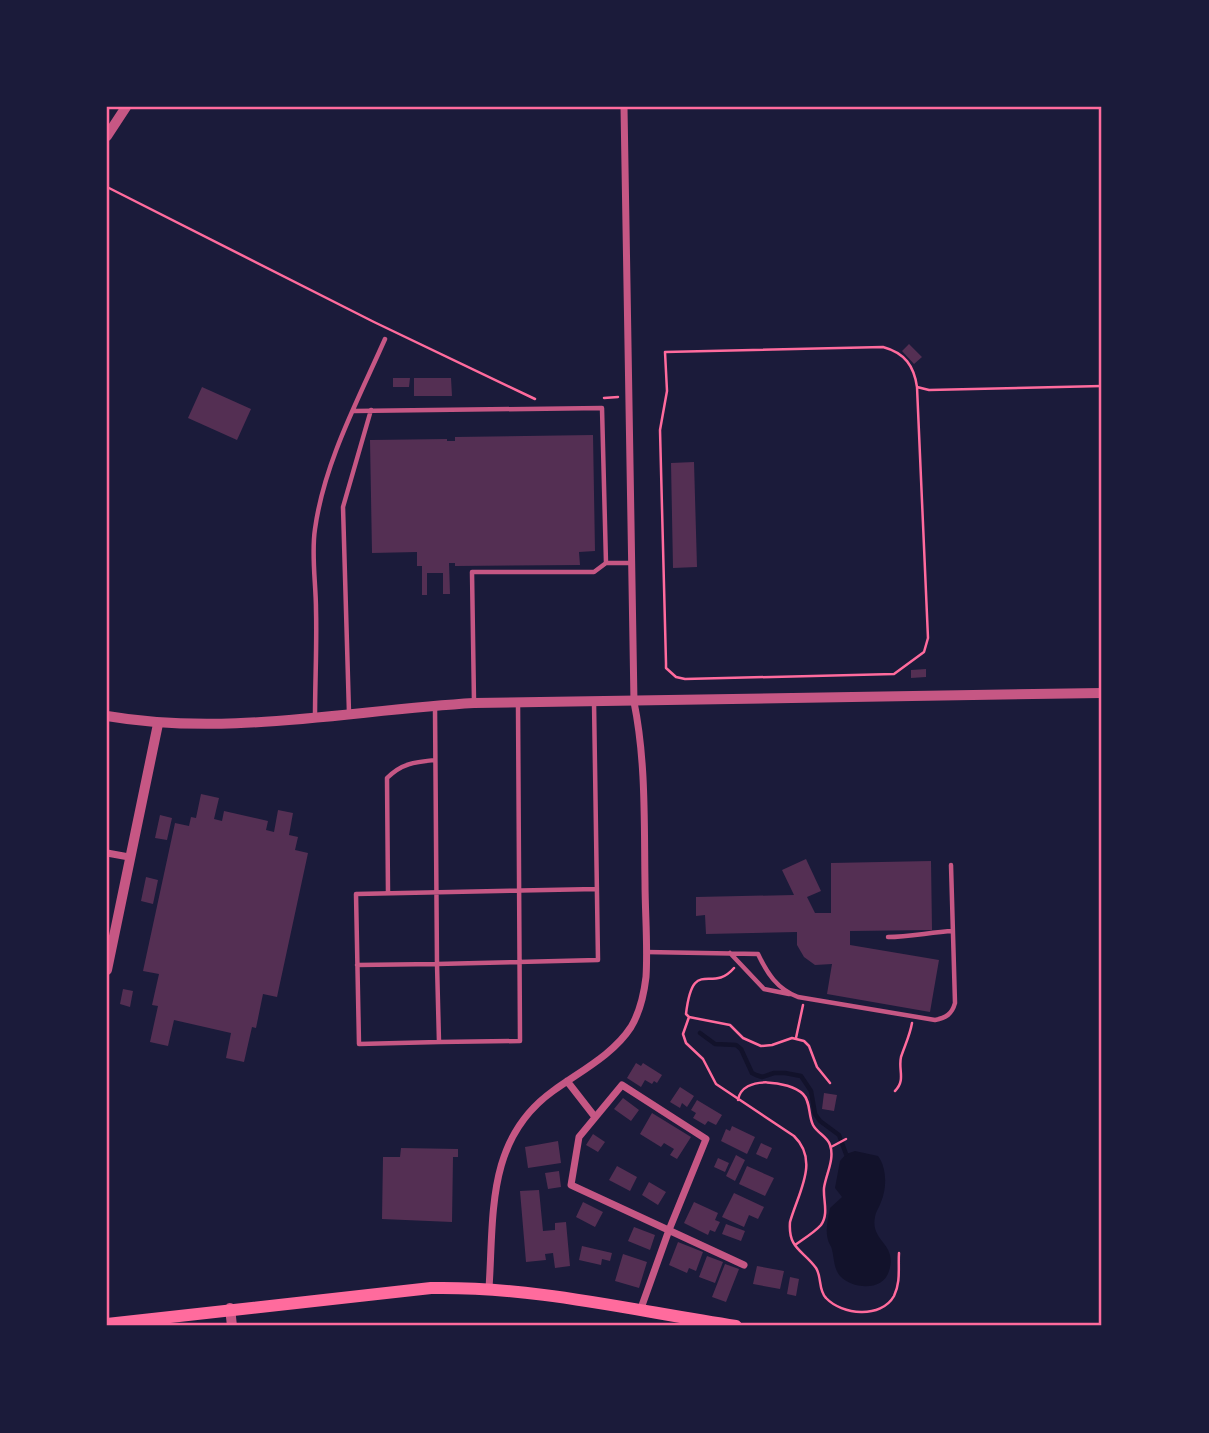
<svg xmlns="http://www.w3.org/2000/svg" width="1209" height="1433" font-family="Barlow,sans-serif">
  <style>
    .water { fill: #12122b }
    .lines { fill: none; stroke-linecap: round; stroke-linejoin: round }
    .stream { stroke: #12122b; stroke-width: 4.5 }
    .building { fill: #542f53 }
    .path { stroke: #ff6b9d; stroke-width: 2.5 }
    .service { stroke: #c65784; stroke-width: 4.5 }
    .minor { stroke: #c65784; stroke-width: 7 }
    .tertiary { stroke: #c65784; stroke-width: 10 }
    .secondary { stroke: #ff6b9d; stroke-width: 12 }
    .neatline { fill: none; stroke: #ff6b9d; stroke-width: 2.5 }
  </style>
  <rect width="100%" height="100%" fill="#1b1b3a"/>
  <path class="water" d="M855 1151 878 1156C887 1168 887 1188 881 1202 879 1208 876 1211 875 1217 870 1242 898 1243 889 1271 883 1292 852 1289 840 1276 834 1269 834 1258 832 1250 832 1247 829 1244 828 1240 825 1230 828 1218 830 1208L842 1197 835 1188 840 1161 846 1154Z"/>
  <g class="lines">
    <path class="stream" d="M700 1033 715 1044 736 1045 741 1049 752 1073 756 1075 762 1077 774 1073H785L801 1076 811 1091 815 1114 820 1121 839 1135 846 1154"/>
  </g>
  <path class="building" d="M909 344 922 357 914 364 902 351Z
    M393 378H410L409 387H393Z
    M414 378H451L452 396H414Z
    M202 387 251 409 237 440 188 418Z
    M593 435 595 551 579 552 580 565 455 566V563H449L450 594H443V573H427V595H422V566H417V552L372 553 370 440 447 439V441H455V437Z
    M694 462 697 567 673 568 671 463Z
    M926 669V677L911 678V670Z
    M201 794 219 798 214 819 222 821 224 811 268 821 266 830 274 832 278 810 293 813 289 835 298 837 295 850 308 853 277 997 263 994 256 1028 252 1027 244 1062 226 1058 231 1033 174 1020 168 1046 150 1042 158 1006 152 1005 159 974 143 971 175 823 189 826 191 817 196 818Z
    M160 815 172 818 167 840 155 838Z
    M806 859 821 891 807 897 815 913H831V863L931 861 932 930 850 931V945L939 960 930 1012 827 994 832 964 815 965 804 957 797 945V932L706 934 705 915 696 916V897L794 895 782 870Z
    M146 877 158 880 153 904 141 901Z
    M123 989 133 991 130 1007 120 1004Z
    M636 1063 641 1066 643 1063 662 1075 657 1083 654 1081 652 1084 645 1080 641 1087 627 1078Z
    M680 1087 694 1096 687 1107 682 1103 680 1108 670 1102Z
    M824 1093 837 1095 834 1111 822 1109Z
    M623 1098 639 1110 631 1121 614 1109Z
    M697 1100 722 1115 716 1125 708 1121 705 1125 693 1118 696 1113 691 1110Z
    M652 1113 691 1137 677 1159 670 1155 674 1149 664 1143 661 1147 640 1134Z
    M732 1126 755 1137 747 1154 721 1141 726 1129 730 1131Z
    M593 1134 605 1142 598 1152 586 1145Z
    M558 1141 561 1163 528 1168 525 1147Z
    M761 1143 772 1148 767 1159 756 1154Z
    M401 1148 458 1149V1157H453L452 1222 382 1219 383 1157H400Z
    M736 1155 745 1160 735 1181 726 1176Z
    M718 1158 729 1163 725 1172 714 1167Z
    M617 1166 637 1177 630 1191 609 1180Z
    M747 1166 774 1178 765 1196 739 1184Z
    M559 1171 561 1187 548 1189 545 1173Z
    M649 1182 666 1192 658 1205 642 1195Z
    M539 1190 543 1231 555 1230V1223L566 1222 570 1266 555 1268 553 1253 545 1254 546 1260 526 1262 520 1191Z
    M734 1193 764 1207 758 1219 749 1215 744 1227 722 1217Z
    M583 1202 603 1212 595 1227 576 1217Z
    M694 1202 718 1213 715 1220 720 1222 715 1232 710 1230 708 1235 684 1223Z
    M726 1224 745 1231 741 1241 722 1234Z
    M634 1227 655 1235 650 1250 628 1241Z
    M678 1242 703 1252 696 1271 689 1268 687 1273 669 1265Z
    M582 1246 612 1253 610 1261 602 1259 601 1265 579 1260Z
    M623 1254 647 1262 639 1288 615 1281Z
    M707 1256 723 1262 715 1283 699 1277Z
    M725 1264 739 1269 726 1302 712 1297Z
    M757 1266 784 1271 780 1289 753 1284Z
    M790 1277 799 1279 796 1296 787 1294Z"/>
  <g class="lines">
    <path class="path" d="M107 187 374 322 535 399
      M883 347C905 353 914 366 917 387L928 638 924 652 894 674 685 679 676 677 666 668V663L660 430 667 391 665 352Z
      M917 387 929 390 1102 386
      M604 398 618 397
      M734 968C711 995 693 955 686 1014L689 1017 730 1025 743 1038 761 1046 772 1045 792 1038 804 1041 809 1046 817 1067 830 1083
      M689 1017 683 1034 686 1043 703 1059 716 1084 794 1136C820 1161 798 1193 790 1222 788 1249 803 1250 816 1268 822 1277 818 1290 826 1298 842 1315 881 1319 894 1296 901 1282 898 1267 899 1253
      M796 1038 803 1005
      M895 1091C906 1080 898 1070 901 1057 905 1045 910 1035 912 1023
      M738 1100C742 1074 789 1081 803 1094 811 1102 808 1115 813 1125 817 1133 828 1137 830 1145 835 1159 826 1174 824 1188 823 1200 829 1214 821 1225 815 1232 802 1240 795 1245
      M831 1147 846 1139"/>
    <path class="service" d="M354 411 602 408 606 563
      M474 702 472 572H594L606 563H632
      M518 703 520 1041 439 1042 437 964 598 960 594 702
      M349 713 343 507 371 410
      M315 717C315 681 317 645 316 610 316 583 311 555 315 529 324 463 358 400 385 339
      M388 893 387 778C402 763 415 762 435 760
      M888 937C910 937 931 932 953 931
      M646 952 758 954C767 973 777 989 798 997L935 1020C946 1018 952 1014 955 1003L951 865
      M730 953 764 989 789 994
      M357 965 437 964 435 708
      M439 1042 359 1044 356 894 597 889"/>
    <path class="minor" d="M107 853 129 857
      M567 1081 595 1117
      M489 1288C494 1214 486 1139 553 1091 579 1072 613 1055 631 1027 640 1012 644 994 646 977 648 946 645 913 645 882 644 822 646 761 634 702L624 107
      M640 1311 669 1230 706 1139 622 1085 579 1137 571 1185 744 1265"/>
    <path class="tertiary" d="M107 136 126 107
      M107 716C229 737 351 710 474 703L1102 693
      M107 970 158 724
      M230 1308 232 1326"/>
    <path class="secondary" d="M107 1324 431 1288C534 1286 635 1311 736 1326"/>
  </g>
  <rect width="1209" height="1433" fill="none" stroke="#1b1b3a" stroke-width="217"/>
  <rect x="108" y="108" width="992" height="1216" class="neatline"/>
</svg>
